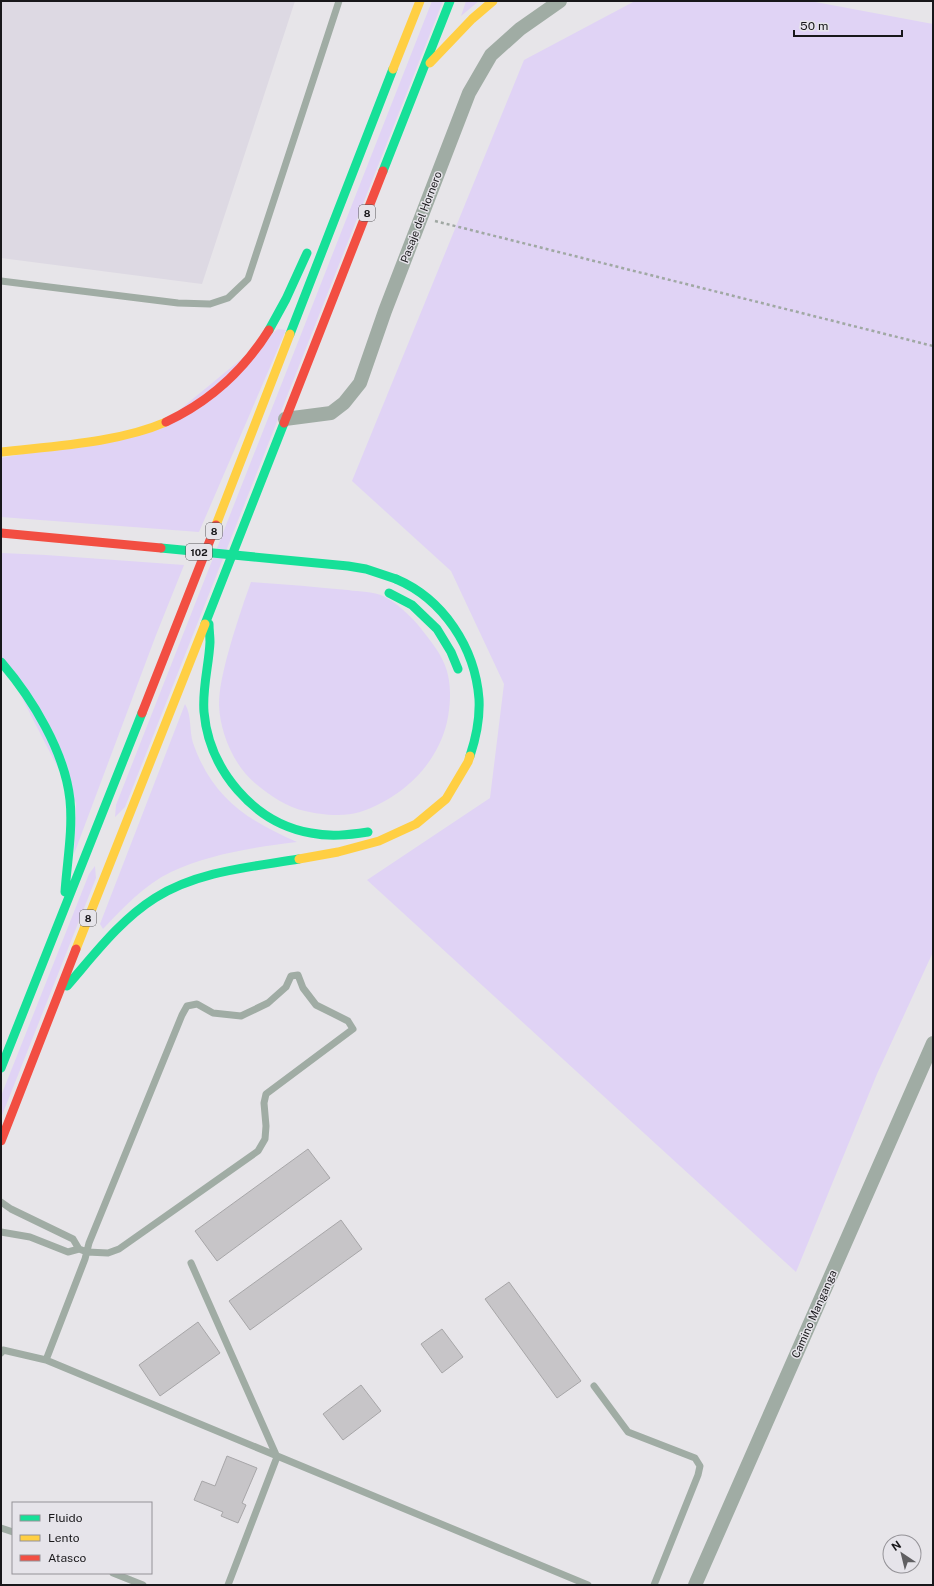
<svg xmlns="http://www.w3.org/2000/svg" width="934" height="1586" font-family="'Public Sans',sans-serif">
  <style>
    .built { fill: #ddd9e3 }
    .green { fill: #e0d3f5 }
    .building { fill: #c7c5c8; stroke: #a7a6a8 }
    .lines { fill: none; stroke-linecap: round; stroke-linejoin: round }
    .path { stroke: #a0a8a3; stroke-width: 2.5; stroke-dasharray: 3 3; stroke-linecap: butt }
    .lane { stroke: #a0aca4; stroke-width: 7 }
    .street { stroke: #a0aca4; stroke-width: 14 }
    .fast { stroke: #16e098; stroke-width: 9 }
    .slow { stroke: #ffcf43; stroke-width: 9 }
    .jam { stroke: #f24e42; stroke-width: 9 }
    .fast-bridge { stroke: #16e098; stroke-width: 9 }
    .jam-bridge { stroke: #f24e42; stroke-width: 9 }
    .labels { text-anchor: middle; dominant-baseline: central; stroke-width: 3; stroke-linejoin: round; paint-order: stroke }
    .shield { fill: #e6e4ea; stroke: #565458; stroke-width: 1 }
    .shield-label { font-size: 10px; font-weight: bold; fill: #18171a }
    .street-label { font-size: 11px; fill: #18171a; stroke: #e6e4ea }
  </style>
  <rect width="100%" height="100%" fill="#e7e5e9"/>
  <path class="built" d="M1 1H295L202 284 1 258Z"/>
  <path class="green" d="M432 1H443L125 807 115 817 116 805Z
    M466 1H479L461 16Z
    M635 1H810L933 24V952L877 1074 796 1272 367 880 490 798 504 684 451 571 352 481 524 60Z
    M278 329 286 330 199 532 1 517V458L155 430Z
    M1 553 46 555 184 565 156 635 74 854 76 803 1 657Z
    M251 582C284 584 316 587 348 590 359 592 375 591 385 597 399 604 417 622 426 635 432 643 440 653 444 663 452 681 451 703 447 722 437 765 402 798 360 812 345 817 320 815 305 811 286 807 271 796 256 784 234 766 220 733 219 705 219 689 223 673 227 657 234 631 242 607 251 582Z
    M185 704C192 716 189 730 193 743 212 797 246 820 297 842 256 847 209 854 171 872 144 885 123 908 103 929L100 924Z
    M95 866 96 878 1 1118V1096L89 874Z"/>
  <path class="building" d="M308 1149 330 1178 217 1261 195 1231Z
    M341 1220 362 1249 250 1330 229 1301Z
    M509 1282 581 1381 557 1398 485 1299Z
    M198 1322 220 1353 160 1396 139 1365Z
    M442 1329 463 1357 442 1373 421 1344Z
    M361 1385 381 1411 343 1440 323 1414Z
    M227 1456 257 1468 242 1503 246 1505 238 1523 221 1516 223 1512 194 1500 202 1481 215 1486Z"/>
  <g class="lines">
    <path class="path" d="M435 221 933 346"/>
    <path class="lane" d="M1 281 178 303 210 304 228 298 248 279 339 1
      M1 1202 11 1209 73 1239 79 1249 87 1252 108 1253 119 1249 258 1151 265 1139 266 1126 264 1103 266 1094 353 1029 348 1021 316 1005 303 988 298 975 291 976 286 987 268 1003 241 1016 213 1013 197 1004 187 1006 182 1015 89 1243 85 1259 46 1360
      M1 1232 30 1237 68 1252 79 1249
      M191 1263 277 1457 228 1585
      M1 1353 3 1350 46 1360 588 1585
      M594 1386 628 1432 695 1458 700 1466 698 1475 654 1585
      M1 1528 13 1532
      M113 1573 143 1585"/>
    <path class="street" d="M285 419 331 413 344 403 360 383 385 311 469 93 491 55 520 29 560 1
      M695 1585 933 1043"/>
    <path class="fast" d="M383 171 450 1
      M269 330 286 299 307 253
      M290 334 393 69
      M396 579C443 599 475 647 479 699 480 718 476 738 470 756
      M389 593 412 605 437 629 451 652 458 669
      M205 624 284 423
      M209 624C209 630 210 636 210 642 209 665 202 688 204 712 209 769 253 823 311 833 330 837 348 835 368 832
      M1 662C32 698 65 752 70 800 73 830 67 862 65 892
      M67 986C94 955 120 920 155 898 198 871 251 867 299 859
      M1 1068 142 713"/>
    <path class="slow" d="M430 63 472 19 493 1
      M393 69 420 1
      M1 452C53 446 118 443 166 422
      M216 525 290 334
      M299 859 338 852 379 841 416 824 446 799 468 762 470 756
      M76 949 205 624"/>
    <path class="jam" d="M166 422C209 402 244 370 269 330
      M284 423 383 171
      M142 713 216 525
      M1 1141 76 949"/>
    <path class="fast-bridge" d="M161 548 348 566 366 569 396 579"/>
    <path class="jam-bridge" d="M1 533 161 548"/>
  </g>
  <g class="labels">
    <g class="shield">
      <rect x="359" y="205" width="16" height="16" rx="3"/>
      <rect x="206" y="523" width="16" height="16" rx="3"/>
      <rect x="186" y="544" width="26" height="16" rx="3"/>
      <rect x="80" y="910" width="16" height="16" rx="3"/>
    </g>
    <g class="shield-label">
      <text x="367" y="213">8</text>
      <text x="214" y="531">8</text>
      <text x="199" y="552">102</text>
      <text x="88" y="918">8</text>
    </g>
    <g class="street-label">
      <text transform="translate(421 217) rotate(-69)">Pasaje del Hornero</text>
      <text transform="translate(814 1314) rotate(-66)">Camino Manganga</text>
    </g>
  </g>
  <rect width="934" height="1586" fill="none" stroke="#18171a" stroke-width="4"/>
  <rect x="12" y="1502" width="140" height="72" fill="#e6e4ea" stroke="#949297"/>
  <rect x="20" y="1515" width="20" height="6" fill="#16e098" stroke="#949297"/>
  <text x="48" y="1522" font-size="12" fill="#18171a">Fluido</text>
  <rect x="20" y="1535" width="20" height="6" fill="#ffcf43" stroke="#949297"/>
  <text x="48" y="1542" font-size="12" fill="#18171a">Lento</text>
  <rect x="20" y="1555" width="20" height="6" fill="#f24e42" stroke="#949297"/>
  <text x="48" y="1562" font-size="12" fill="#18171a">Atasco</text>
  <g transform="translate(902 1554) rotate(325)"><circle r="19" fill="#e6e4ea" stroke="#949297"/>
  <path d="M0-3L7 15L0 10L-7 15Z" fill="#605f62"/>
  <text y="-6" font-size="11" font-weight="bold" text-anchor="middle" fill="#18171a">N</text>
  </g>
  <path d="M794 30v6h108v-6" fill="none" stroke="#18171a" stroke-width="2"/>
  <text x="800" y="30" font-size="12" fill="#18171a" stroke="#e6e4ea" stroke-width="3" paint-order="stroke">50 m</text>
</svg>
